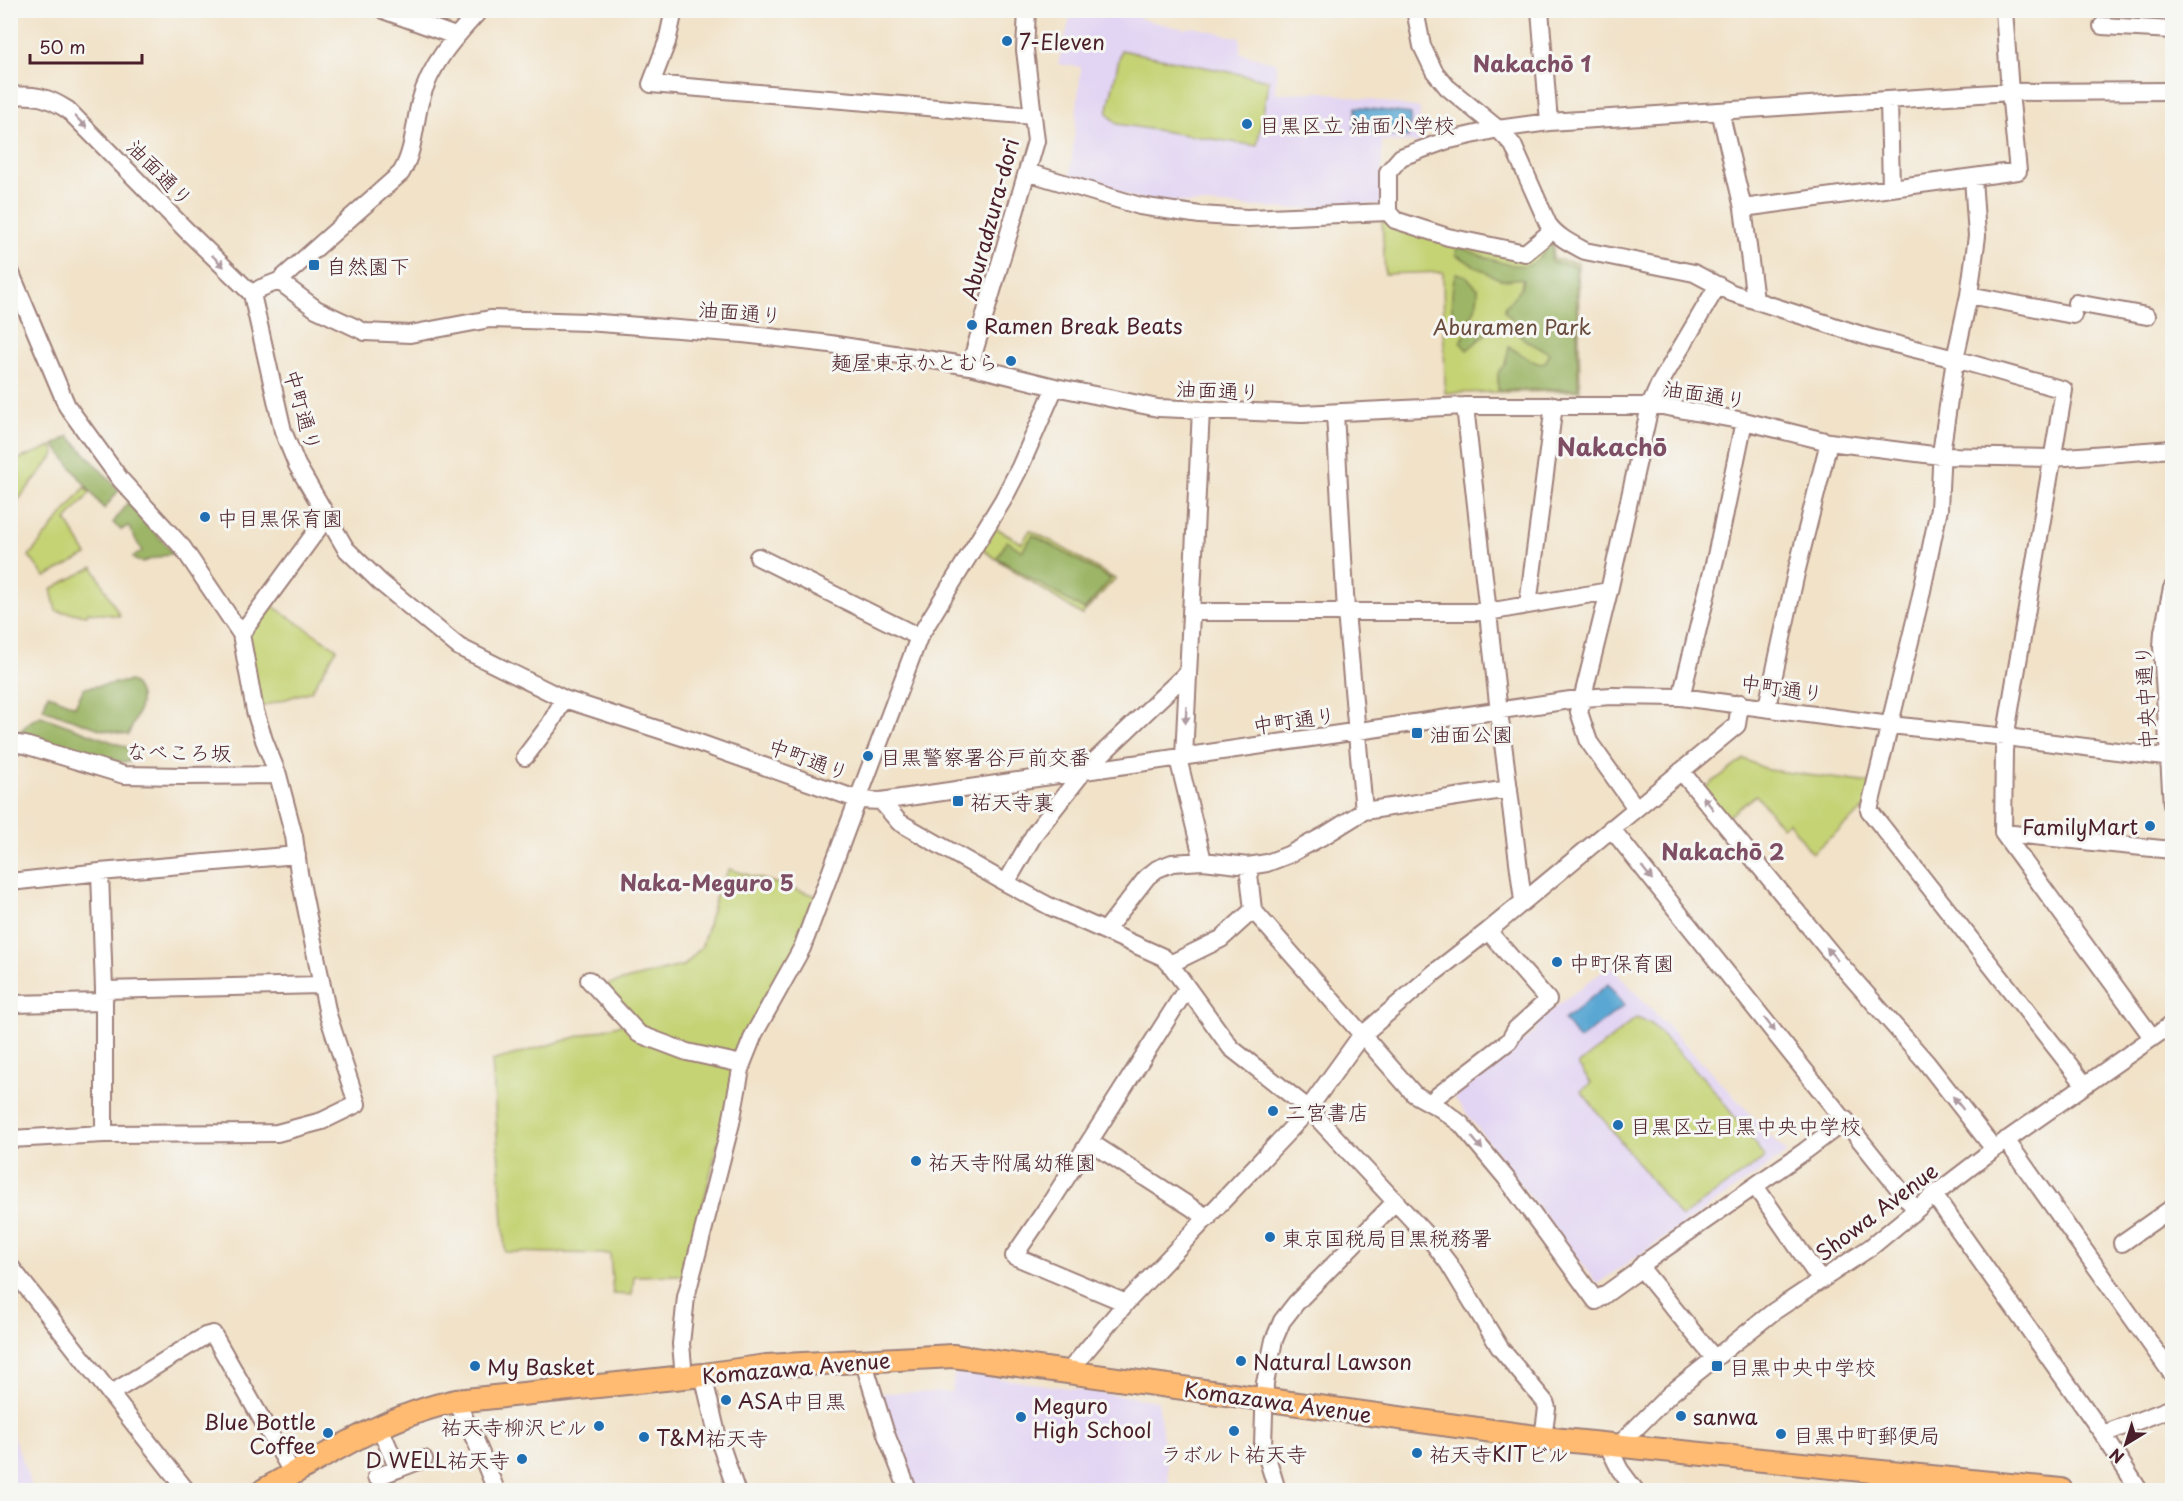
<svg xmlns="http://www.w3.org/2000/svg" width="2183" height="1501" font-family="'Playpen Sans','Klee One',sans-serif">
  <style>
    .built { fill: #e2d4f3 }
    .green { fill: #c5d375; stroke: #887950; stroke-width: 1.5 }
    .forest { fill: #9cb566; stroke: #736a48; stroke-width: 1.5 }
    .water { fill: #5aa7d3; stroke: #52637f; stroke-width: 1.5 }
    .lines { fill: none; stroke-linecap: round; stroke-linejoin: round }
    .minor-casing { stroke: #9e807a; stroke-width: 20 }
    .major-casing { stroke: #9e807a; stroke-width: 26 }
    .minor { stroke: #fff; stroke-width: 16 }
    .major { stroke: #ffbb71; stroke-width: 22 }
    .oneway { fill: #ae9aa0 }
    .poi-dot { fill: #1f6fb2; stroke: #f6f6f2; stroke-width: 2 }
    .labels { text-anchor: middle; dominant-baseline: central; stroke-width: 6; stroke-linejoin: round; paint-order: stroke }
    .poi-label { font-size: 21px; fill: #4a1f2b; stroke: #f6f6f2; text-anchor: start }
    .street-label { font-size: 21px; fill: #4a1f2b; stroke: #f6f6f2 }
    .park-label { font-size: 21px; fill: #694c3e; stroke: #f6f6f2 }
    .neighbourhood-label { font-size: 22px; font-weight: bold; fill: #7e4e65; stroke: #f6f6f2 }
    .quarter-label { font-size: 24px; font-weight: bold; fill: #7e4e65; stroke: #f6f6f2 }
  </style>
  <rect width="100%" height="100%" fill="#f6f6f2"/>
  <filter id="ink" filterUnits="userSpaceOnUse"><feTurbulence type="fractalNoise" baseFrequency=".0167" numOctaves="2"/><feDisplacementMap in="SourceGraphic" scale="12" xChannelSelector="R" yChannelSelector="G"/><feConvolveMatrix kernelMatrix="1 2 1 2 8 2 1 2 1" color-interpolation-filters="sRGB"/></filter>
  <filter id="wash" filterUnits="userSpaceOnUse"><feTurbulence type="fractalNoise" baseFrequency=".008" numOctaves="4" result="noise"/><feDisplacementMap in="SourceGraphic" scale="24" xChannelSelector="R" yChannelSelector="G"/><feGaussianBlur stdDeviation="1.35" result="paint"/><feColorMatrix in="noise" values="0 0 0 0 0 0 0 0 0 0 0 0 0 0 0 0 0 1.4 0 .05"/><feComposite in="paint" operator="in"/></filter>
  <g filter="url(#wash)">
    <rect width="100%" height="100%" fill="#f1e2c8"/>
    <path class="built" d="M1072 11H1141L1140 19 1185 29 1194 27 1240 38V53L1277 63 1275 93 1323 92 1420 108 1419 143 1382 141 1381 204 1289 209 1141 200 1070 178 1081 67 1058 64Z
      M1610 965 1787 1153 1597 1284 1454 1097 1537 1030 1534 1024Z
      M955 1372 1158 1401 1170 1490H910L876 1393 951 1392Z
      M11 1430 33 1490H11Z"/>
    <path class="green" d="M1121 50 1269 80 1257 146 1117 124 1107 113Z
      M1382 221 1514 259 1546 242 1554 244 1553 259 1578 263 1580 391 1445 393 1443 272 1385 274Z
      M52 446 55 454 11 509V462Z
      M85 487 90 493 66 520 87 555 45 577 29 556Z
      M996 528 1022 543 1030 530 1053 542 1115 579 1082 615 981 549Z
      M93 567 120 616 88 612 87 615 56 611 51 589Z
      M265 601 337 649 311 691 257 708 241 634Z
      M1744 759 1768 770 1871 783 1865 808 1812 853 1789 822 1782 827 1756 795 1726 818 1703 789Z
      M729 869 817 896 793 959 741 1054 734 1057 686 1047 641 1029 602 986 685 965 702 946 715 899Z
      M1636 1018 1650 1023 1710 1085 1765 1157 1681 1218 1581 1091 1591 1083 1578 1065Z
      M622 1024 732 1068 735 1073 686 1275 634 1276 632 1295 613 1294 610 1254 505 1252 492 1061Z"/>
    <path class="forest" d="M1549 245 1552 246 1551 262 1576 266 1578 389 1498 390V373L1505 364 1509 347C1521 353 1528 361 1541 364L1546 362 1549 353 1525 340 1519 334 1515 322 1505 312V307L1521 288 1523 279C1516 277 1511 281 1504 280 1491 278 1468 261 1456 255L1457 246C1477 253 1517 275 1537 261 1541 257 1545 250 1549 245Z
      M1456 273 1466 276 1478 289C1478 304 1475 319 1460 327 1458 324 1455 322 1454 319 1450 309 1452 282 1456 273Z
      M1479 318 1483 319 1487 324 1486 334 1467 350 1460 342 1467 331Z
      M69 436 119 490 104 509 54 445Z
      M128 502 173 553 142 562 135 560 133 557 142 551 128 526 121 530 113 523Z
      M1033 535 1111 579 1084 610 997 558 1007 541 1022 551Z
      M130 681C150 696 136 717 128 735L100 729 43 709 48 694 75 706 84 688Z
      M41 716 137 751 132 761 121 762 19 732 31 721Z"/>
    <path class="water" d="M1356 107 1411 114 1408 137 1354 130Z
      M1608 984 1624 1005 1579 1040 1564 1020Z"/>
  </g>
  <g filter="url(#ink)">
    <g class="lines">
      <g class="minor-casing">
        <path id="minor" d="M383 10 455 36
          M674 10 667 42 651 84 1033 116
          M1415 10 1422 46 1434 71 1447 87 1498 129 1513 145 1548 224C1557 237 1572 244 1585 251L1694 273 1732 293 1871 338 1955 359 2064 390 2007 727 2004 750 2003 833 2152 1037
          M1540 10 1549 122
          M2102 26 2172 30
          M10 96C35 94 48 97 68 110L186 230 252 294
          M1889 100 1891 188
          M1720 111 1743 208 1755 300
          M1027 172 1140 206 1200 215 1247 218 1388 212
          M1973 178 1977 236 1969 295 1955 359 1942 447 1939 509 1920 600 1869 810 2085 1085
          M1743 208 2018 171 2010 92 2004 10
          M1553 230 1525 253 1448 237 1395 220 1388 212V172L1401 157 1445 141 1498 129 1549 122 2010 92 2172 91
          M10 271 67 406 120 479 183 548 241 634 255 711 264 740 278 775 294 836 299 873 328 1015 357 1104 322 1121 277 1133 104 1134 10 1139
          M279 281 316 309 365 332 410 334 490 319 587 322 743 334 830 344 970 366 1055 387 1158 408 1302 414 1465 406H1662L1744 421 1829 442 1941 456 2053 458 2172 449
          M252 294 283 431 297 465 346 549 380 582 459 647 564 699 688 739 859 800 881 801 1584 698 1611 696 1681 697 1890 725 2006 737 2172 758
          M252 294 261 288 279 281 401 173C414 152 414 126 420 102 430 64 454 38 480 10
          M1969 295 2073 315
          M2076 303 2147 316
          M970 366 1036 141 1025 50 1027 10
          M1465 406 1499 712 1523 901
          M1335 413 1346 612 1364 811
          M758 557 919 637
          M2172 588 2163 632 2162 647 2172 805
          M1528 605 1554 405
          M1192 612H1488L1609 591
          M241 634 326 518
          M1681 697 1716 556 1744 421
          M1767 707 1796 573 1829 442
          M10 743 25 745 124 775 183 776 278 775
          M525 757 550 724 564 699
          M1184 757 1201 410
          M1178 758 1203 861
          M1681 771 1840 964 1926 1062 1994 1149
          M881 801 899 822 1006 883 1049 906 1163 957 1170 964 1231 1048 1309 1109 1430 1239 1449 1264 1500 1348 1545 1402 1547 1408 1543 1438
          M1636 808 1589 742 1579 712 1609 591 1650 406 1659 385 1718 285
          M1611 828 1916 1210
          M2003 833 2172 850
          M1248 866 1253 910 1414 1094 1441 1109 1461 1124 1506 1178 1596 1301 1635 1273 1644 1263 1805 1151 1846 1120
          M100 872 104 990V1134
          M10 882 100 872 297 855
          M1006 883 1035 833 1083 772 1188 672
          M1105 931 1147 877 1157 869 1172 863 1203 861 1248 866 1267 863 1288 855 1327 834 1364 811 1509 789
          M1170 964 1221 939 1253 910
          M589 980 639 1034 687 1052 742 1064
          M104 990 321 985
          M10 1004 104 1002
          M1434 1105 1436 1097 1509 1041 1516 1029 1548 1000 1488 931
          M2006 1140 2172 1374
          M1090 1142 1208 1218
          M1755 1186 1821 1281
          M1934 1195 2103 1434 2139 1490
          M2122 1243 2172 1208
          M10 1266 186 1490
          M1640 1267 1714 1358
          M1126 1303 1014 1256 1051 1202 1187 988
          M863 1360 886 1434 908 1490
          M1068 1372 1126 1303 1303 1116 1360 1037 1434 973 1488 931 1737 725 1740 703
          M703 1375 717 1434 736 1490
          M684 1377 681 1344 686 1297 731 1123 742 1064 754 1034 802 948 919 637 1003 500 1020 467 1055 387
          M110 1394 205 1336 213 1334 293 1474
          M456 1401 477 1444 496 1490
          M380 1428 398 1469 424 1459
          M2103 1434 2172 1408
          M1608 1446 1620 1470 1635 1490
          M1617 1447 1670 1394 1773 1312 1871 1247 1934 1195 1994 1149 2172 1024
          M376 1477 398 1469
          M1277 1490 1263 1444 1265 1383 1274 1340 1282 1321 1296 1303 1396 1201"/>
      </g>
      <g class="major-casing">
        <path id="major" d="M264 1490C325 1456 387 1415 456 1401L703 1375 766 1366 953 1356 1543 1438 2061 1490"/>
      </g>
      <use href="#minor" class="minor"/>
      <use href="#major" class="major"/>
    </g>
    <defs><path id="oneway-solid" d="M-6-.8H1V-3.2L6.5 0L1 3.2V.8H-6Z" transform="scale(1.5)"/></defs>
    <g class="oneway">
      <use href="#oneway-solid" transform="translate(81 122) rotate(45)"/>
      <use href="#oneway-solid" transform="translate(218 261) rotate(44)"/>
      <use href="#oneway-solid" transform="translate(1186 715) rotate(93)"/>
      <use href="#oneway-solid" transform="translate(1708 803) rotate(-129)"/>
      <use href="#oneway-solid" transform="translate(1647 873) rotate(52)"/>
      <use href="#oneway-solid" transform="translate(1832 954) rotate(-130)"/>
      <use href="#oneway-solid" transform="translate(1770 1025) rotate(52)"/>
      <use href="#oneway-solid" transform="translate(1958 1103) rotate(-128)"/>
      <use href="#oneway-solid" transform="translate(1477 1143) rotate(50)"/>
    </g>
  </g>
  <g class="poi-dot">
    <circle cx="1007" cy="41" r="6"/>
    <circle cx="1247" cy="124" r="6"/>
    <rect x="308" y="259" width="12" height="12" rx="3"/>
    <circle cx="972" cy="325" r="6"/>
    <circle cx="1011" cy="361" r="6"/>
    <circle cx="205" cy="517" r="6"/>
    <rect x="1411" y="727" width="12" height="12" rx="3"/>
    <circle cx="868" cy="756" r="6"/>
    <rect x="952" y="795" width="12" height="12" rx="3"/>
    <circle cx="2150" cy="826" r="6"/>
    <circle cx="1557" cy="962" r="6"/>
    <circle cx="1273" cy="1111" r="6"/>
    <circle cx="1618" cy="1125" r="6"/>
    <circle cx="916" cy="1161" r="6"/>
    <circle cx="1270" cy="1237" r="6"/>
    <circle cx="1241" cy="1361" r="6"/>
    <circle cx="475" cy="1366" r="6"/>
    <rect x="1711" y="1360" width="12" height="12" rx="3"/>
    <circle cx="726" cy="1400" r="6"/>
    <circle cx="1681" cy="1416" r="6"/>
    <circle cx="1021" cy="1417" r="6"/>
    <circle cx="599" cy="1426" r="6"/>
    <circle cx="1234" cy="1431" r="6"/>
    <circle cx="328" cy="1433" r="6"/>
    <circle cx="1781" cy="1434" r="6"/>
    <circle cx="644" cy="1437" r="6"/>
    <circle cx="1417" cy="1453" r="6"/>
    <circle cx="522" cy="1459" r="6"/>
  </g>
  <g class="labels">
    <g class="poi-label">
      <text x="1019" y="41">7-Eleven</text>
      <text x="1259" y="124">目黒区立 油面小学校</text>
      <text x="326" y="265">自然園下</text>
      <text x="984" y="325">Ramen Break Beats</text>
      <text x="999" y="361" text-anchor="end">麺屋東京かとむら</text>
      <text x="217" y="517">中目黒保育園</text>
      <text x="1429" y="733">油面公園</text>
      <text x="880" y="756">目黒警察署谷戸前交番</text>
      <text x="970" y="801">祐天寺裏</text>
      <text x="2138" y="826" text-anchor="end">FamilyMart</text>
      <text x="1569" y="962">中町保育園</text>
      <text x="1285" y="1111">二宮書店</text>
      <text x="1630" y="1125">目黒区立目黒中央中学校</text>
      <text x="928" y="1161">祐天寺附属幼稚園</text>
      <text x="1282" y="1237">東京国税局目黒税務署</text>
      <text x="1253" y="1361">Natural Lawson</text>
      <text x="487" y="1366">My Basket</text>
      <text x="1729" y="1366">目黒中央中学校</text>
      <text x="738" y="1400">ASA中目黒</text>
      <text x="1033" y="1405">Meguro<tspan x="1033" dy="24">High School</tspan></text>
      <text x="1693" y="1416">sanwa</text>
      <text x="316" y="1421" text-anchor="end">Blue Bottle<tspan x="316" dy="24">Coffee</tspan></text>
      <text x="587" y="1426" text-anchor="end">祐天寺柳沢ビル</text>
      <text x="1793" y="1434">目黒中町郵便局</text>
      <text x="656" y="1437">T&amp;M祐天寺</text>
      <text x="1234" y="1453" text-anchor="middle">ラボルト祐天寺</text>
      <text x="1429" y="1453">祐天寺KITビル</text>
      <text x="510" y="1459" text-anchor="end">D WELL祐天寺</text>
    </g>
    <g class="street-label">
      <text transform="translate(161 172) rotate(46)">油面通り</text>
      <text transform="translate(989 219) rotate(-75)">Aburadzura-dori</text>
      <text transform="translate(740 311) rotate(5)">油面通り</text>
      <text transform="translate(1218 389) rotate(3)">油面通り</text>
      <text transform="translate(1705 393) rotate(9)">油面通り</text>
      <text transform="translate(304 410) rotate(74)">中町通り</text>
      <text transform="translate(1782 687) rotate(8)">中町通り</text>
      <text transform="translate(2144 697) rotate(-93)">中央中通り</text>
      <text transform="translate(1294 719) rotate(-8)">中町通り</text>
      <text transform="translate(179 751) rotate(1)">なべころ坂</text>
      <text transform="translate(809 758) rotate(20)">中町通り</text>
      <text transform="translate(1876 1211) rotate(-37)">Showa Avenue</text>
      <text transform="translate(796 1367) rotate(-5)">Komazawa Avenue</text>
      <text transform="translate(1278 1401) rotate(8)">Komazawa Avenue</text>
    </g>
    <g class="park-label">
      <text x="1512" y="326">Aburamen Park</text>
    </g>
    <g class="neighbourhood-label">
      <text x="1532" y="62">Nakachō 1</text>
      <text x="1723" y="850">Nakachō 2</text>
      <text x="707" y="881">Naka-Meguro 5</text>
    </g>
    <g class="quarter-label">
      <text x="1612" y="446">Nakachō</text>
    </g>
  </g>
  <rect width="2183" height="1501" fill="none" stroke="#f6f6f2" stroke-width="36"/>
  <g transform="translate(2126 1444) rotate(218)" stroke="#f6f6f2" stroke-width="4.5" paint-order="stroke">
  <path d="M0-4.5L10 22L0 15L-10 22Z" fill="#4a1f2b"/>
  <text y="-9" font-size="16" font-weight="bold" text-anchor="middle" fill="#4a1f2b">N</text>
  </g>
  <path d="M30 54v9h112v-9" fill="none" stroke="#4a1f2b" stroke-width="3"/>
  <text x="39" y="54" font-size="18" fill="#4a1f2b" stroke="#f6f6f2" stroke-width="4.5" paint-order="stroke">50 m</text>
</svg>
